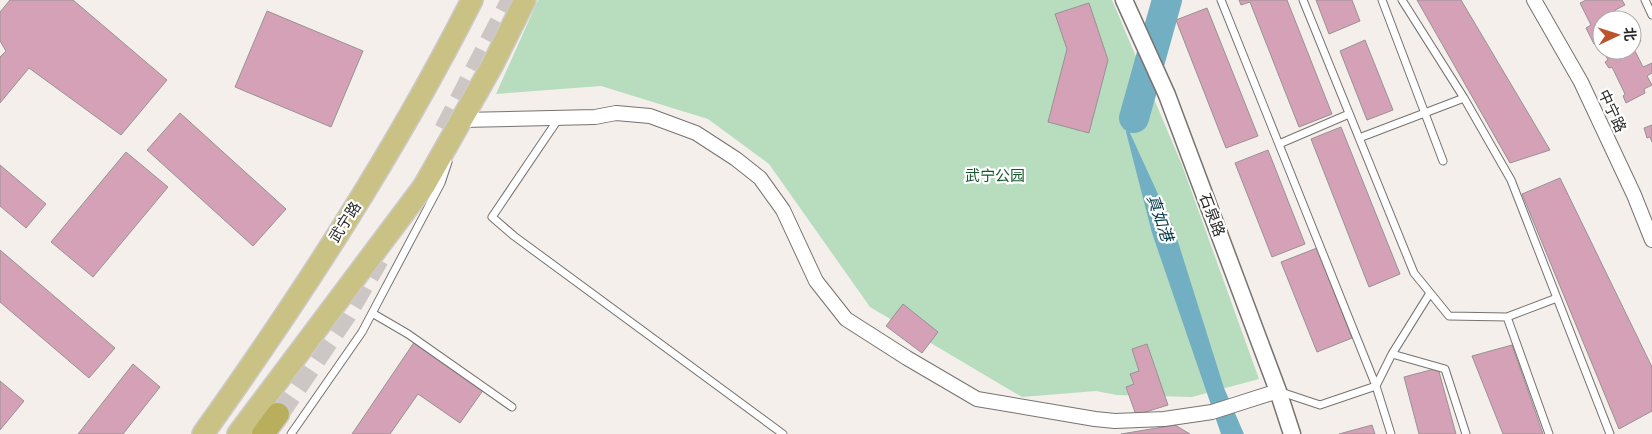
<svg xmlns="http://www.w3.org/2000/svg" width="1652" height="434" font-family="Raleway,'Noto Sans SC',sans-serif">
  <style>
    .green { fill: #b7dcbe }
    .water { fill: #73afc3 }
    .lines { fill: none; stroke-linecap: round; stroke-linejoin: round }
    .river { stroke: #73afc3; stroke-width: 30 }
    .building { fill: #d5a1b7; stroke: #989294 }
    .trunk-tunnel { stroke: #ccc7c4; stroke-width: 22; stroke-dasharray: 22 11; stroke-linecap: butt }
    .service-casing { stroke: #777370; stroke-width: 9 }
    .minor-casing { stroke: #777370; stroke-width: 16 }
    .tertiary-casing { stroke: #777370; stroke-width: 19 }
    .primary-casing { stroke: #cccbcb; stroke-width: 24 }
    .trunk-casing { stroke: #cccbcb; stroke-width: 25 }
    .service { stroke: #fff; stroke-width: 7 }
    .minor { stroke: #fff; stroke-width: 14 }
    .tertiary { stroke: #fff; stroke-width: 16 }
    .primary { stroke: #cac284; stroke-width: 21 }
    .trunk { stroke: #b8ae5b; stroke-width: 22 }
    .labels { text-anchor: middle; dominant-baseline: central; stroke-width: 4.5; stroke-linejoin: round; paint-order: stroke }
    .street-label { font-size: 15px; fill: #2a2826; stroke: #fff }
    .park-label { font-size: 15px; fill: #13572a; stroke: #fff }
    .water-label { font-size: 16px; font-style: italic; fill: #003847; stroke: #fff }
  </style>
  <rect width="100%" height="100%" fill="#f4efeb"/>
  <path class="green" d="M538 0H1112L1182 165 1259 379 1192 397 1117 395 1096 391 1022 397 870 307 769 164 708 119 601 86 496 94Z"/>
  <path class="water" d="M1158 0H1178L1163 54C1155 37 1150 18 1158 0Z
    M1136 64 1145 79 1130 133 1174 229 1224 388 1244 434H1221L1152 233 1126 132Z"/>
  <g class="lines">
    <path class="river" d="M1134 118 1167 0"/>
  </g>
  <path class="building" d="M10 0H73L167 80 121 135 29 68 0 103V57L6 51 0 41V12Z
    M1239 0H1287L1332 114 1299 127 1250 2 1241 5Z
    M1316 0H1352L1360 21 1329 34Z
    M1417 0H1461L1550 150 1510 163Z
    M1586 0H1622L1625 5 1615 10 1620 20H1602V47L1600 42 1594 44 1586 28 1591 25 1580 3Z
    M1089 3 1108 60 1089 133 1048 122 1067 49 1055 14Z
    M1207 8 1258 136 1226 148 1176 20Z
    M267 11 363 51 331 127 235 87Z
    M1633 25 1641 41 1632 45 1643 67 1652 63V73L1647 76 1652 85 1644 89 1645 93 1626 103 1623 96 1625 94 1612 67 1609 68 1605 62 1608 60 1603 50H1632V26Z
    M1365 40 1393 110 1367 120 1340 51Z
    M180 113 286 209 253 246 147 150Z
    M1652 125V142L1650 137 1647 138 1644 128Z
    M1341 127 1400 274 1369 287 1311 139Z
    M1268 150 1305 244 1272 257 1235 163Z
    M126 152 168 187 93 277 51 242Z
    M0 165 46 204 26 228 0 206Z
    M1560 178 1652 367V411L1619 429 1522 194Z
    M1317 248 1352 338 1317 352 1281 262Z
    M0 250 115 348 89 378 0 302Z
    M903 304 938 332 922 353 886 326Z
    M415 341 484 389 460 423 418 394 390 434H352Z
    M1147 344 1168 405 1136 415 1126 387 1134 384 1130 374 1139 371 1132 349Z
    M1512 345 1543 434H1503L1472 356Z
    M133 364 160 387 123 434H78Z
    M1438 368 1456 434H1419L1404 377Z
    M0 381 24 401 0 430Z
    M1175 425 1190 434H1121Z
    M1372 425 1375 434H1339Z"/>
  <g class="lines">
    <path class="trunk-tunnel" d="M445 130 512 0
      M278 414 346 314 378 259"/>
    <g class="service-casing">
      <path id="service" d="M1221 0 1376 386 1391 434
        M1303 0 1414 273 1449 316 1507 317
        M1382 0 1443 161
        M1402 0 1464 98 1511 180 1610 434
        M1645 0 1652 15
        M559 118 492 217 514 236 783 434
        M1359 138 1464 98
        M1279 144 1349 114
        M372 313 408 334 512 407
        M1392 354 1445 369 1466 434
        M1278 391 1320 405 1376 386 1392 354 1430 293
        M291 434 362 332 441 183 448 162
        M1549 434 1507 317 1557 298"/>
    </g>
    <g class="minor-casing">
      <path id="minor" d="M1534 0 1581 82 1634 195 1652 240
        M461 120 595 117 616 113 650 116 696 133 736 159 760 178 783 210 816 281 846 319 907 358 977 399 1095 419 1115 421 1164 419 1212 412 1278 391"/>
    </g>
    <g class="tertiary-casing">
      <path id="tertiary" d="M1124 0 1167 95 1278 391 1292 434"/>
    </g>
    <g class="primary-casing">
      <path id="primary" d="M203 434C302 295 395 152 472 0
        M238 434 424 186 493 64 525 0"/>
    </g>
    <g class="trunk-casing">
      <path id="trunk" d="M263 434 278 414"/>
    </g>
    <use href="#service" class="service"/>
    <use href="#minor" class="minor"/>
    <use href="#tertiary" class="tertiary"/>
    <use href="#primary" class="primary"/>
    <use href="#trunk" class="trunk"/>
  </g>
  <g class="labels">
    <g class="street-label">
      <text transform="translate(1612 111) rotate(65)">中宁路</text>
      <text transform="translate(1212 215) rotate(69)">石泉路</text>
      <text transform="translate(345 222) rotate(-57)">武宁路</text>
    </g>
    <g class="park-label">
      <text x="995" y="176">武宁公园</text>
    </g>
    <g class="water-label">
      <text transform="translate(1160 218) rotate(71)">真如港</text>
    </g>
  </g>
  <g transform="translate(1617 35) rotate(86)"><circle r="24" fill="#ffffff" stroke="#aaa9a8"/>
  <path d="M0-4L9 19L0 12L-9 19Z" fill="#bb542c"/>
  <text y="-8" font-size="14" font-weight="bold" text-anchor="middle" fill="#2a2826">北</text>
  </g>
</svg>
